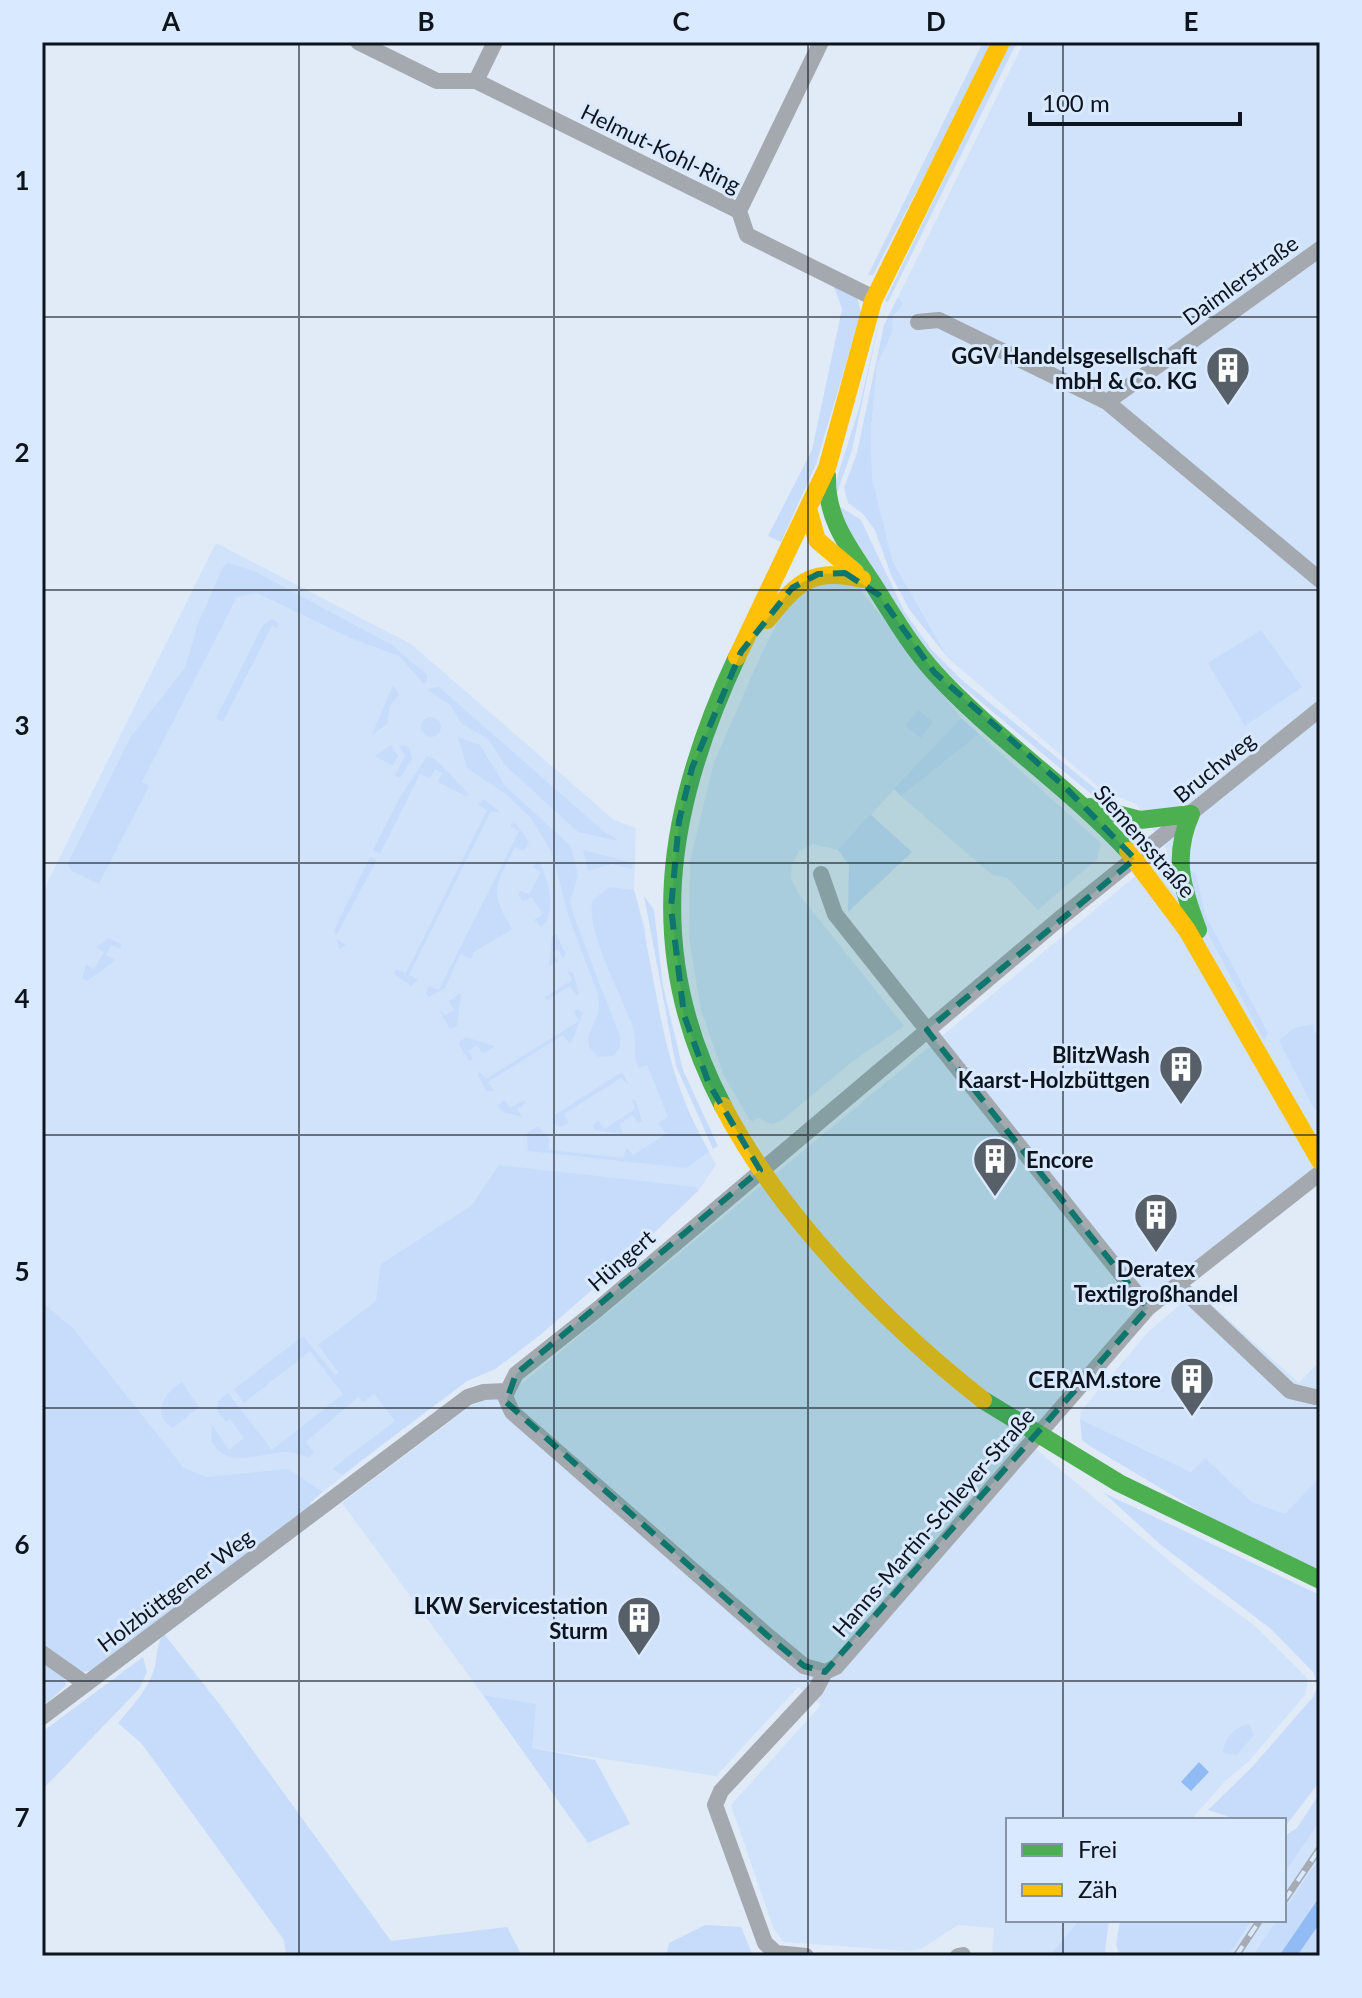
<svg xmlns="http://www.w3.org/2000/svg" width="1362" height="1998" font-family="Lato,sans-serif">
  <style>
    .built { fill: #d1e3fb }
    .green { fill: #c7dcfa }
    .water { fill: #91bbf4 }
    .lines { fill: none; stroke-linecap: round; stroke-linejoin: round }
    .street { stroke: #a4a9af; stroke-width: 16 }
    .fast { stroke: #4caf50; stroke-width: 18 }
    .slow { stroke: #ffc107; stroke-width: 18 }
    .rail-casing { stroke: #a5aab3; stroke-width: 7 }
    .rail { stroke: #d9e9ff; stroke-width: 4; stroke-dasharray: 12; stroke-linecap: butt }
    .marked { fill: #0f766e; fill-opacity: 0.2; stroke: #0f766e; stroke-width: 6; stroke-dasharray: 16 10; stroke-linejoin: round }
    .grid { fill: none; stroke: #0d141d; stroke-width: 2; stroke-opacity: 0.55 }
    .labels { text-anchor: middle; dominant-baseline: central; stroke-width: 6; stroke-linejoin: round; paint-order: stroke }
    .street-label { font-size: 22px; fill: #0d141d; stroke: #d9e9ff }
    .poi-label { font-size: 22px; font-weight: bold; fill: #0d141d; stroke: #d9e9ff; text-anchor: end }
    .neatline { fill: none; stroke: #0d141d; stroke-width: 3 }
    .grid-label { font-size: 26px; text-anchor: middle; font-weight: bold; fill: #0d141d }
  </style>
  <rect width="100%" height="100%" fill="#e1eaf7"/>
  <path class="built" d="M1024 42H1320V1165L1144 1305 1024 1439 1197 1584 1254 1625 1308 1679 1305 1695 1249 1761 1225 1781 1191 1820H1008V1920H1079L1049 1956H992L994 1928 958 1925 921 1949 908 1951 784 1942 774 1930 731 1805 821 1705 798 1687 716 1776 532 1748 535 1704 483 1695 342 1503 472 1405 514 1390 1167 850 1136 804 1103 791 948 658 893 562 872 479 871 430 877 365 892 333 893 318 903 304 898 297Z
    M216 543 411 644 614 820 636 828 634 890 645 928 649 973 662 1037 682 1099 716 1165 698 1191 608 1276 540 1335 495 1369 467 1381 402 1429 310 1502 313 1508 246 1559 72 1327 42 1302V893Z
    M824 579 859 588 961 718 838 850 813 844 799 851 792 864 791 878 798 893 904 1026 853 1061 781 1121 771 1124 759 1118 751 1122 723 1074 701 1010 689 938 690 861 714 762 761 655 788 602Z
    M979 734 1101 843 1097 859 1038 910 1007 878 993 875 977 862 901 796Z
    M1202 1286 1201 1295 1299 1383 1316 1365 1320 1368V1477L1286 1515 1252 1502 1206 1459 1191 1472 1080 1419 1081 1411 1149 1331Z
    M1320 1821V1857L1284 1910V1874Z
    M1252 1920H1277L1252 1956H1228Z"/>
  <path class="green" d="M983 42H994L873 275H868Z
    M1010 42H1017L888 302 885 301Z
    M833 284 857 296 861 313 816 464 781 542 768 536 812 450 842 309Z
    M898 297 903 304 893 317 892 333 877 365 871 430 872 479 893 562 948 658 909 609 891 575 875 530 863 514 848 503 844 488 857 453 884 325Z
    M882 307 852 450 837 493 836 481 860 405Z
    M839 506 861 520 904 611 931 649 962 680 1115 805 1097 799 958 683 928 653 850 542Z
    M228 563 254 571 392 645 427 675V681L424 684 399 656 348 637 257 593 237 597 142 782 149 786 99 884 70 870 68 863 130 738 185 668 199 621 223 567Z
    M272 619 279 623 277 628 272 626 223 722 216 718 263 625Z
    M1261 630 1302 687 1245 726 1208 663Z
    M393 685 399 695 390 706 387 724 372 735Z
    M439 687 602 830 619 841 578 832 505 765 489 740 461 723 450 705 427 689Z
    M918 710 933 722 921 738 905 726Z
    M421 727a10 10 0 1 1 20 0a10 10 0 1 1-20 0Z
    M961 718 979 734 901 796 894 789Z
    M458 737 480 745 505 786 571 846 578 876 570 901 573 914 620 1036V1047L613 1056 598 1057 589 1047 588 1037 599 1011 598 994 569 918 552 853 531 818 507 795 467 768Z
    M391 745 398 756 393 766 375 756Z
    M398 745 409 747 412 759 400 778 395 776 405 755Z
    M427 756 435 759 469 794 465 796 438 782 442 773 435 769 430 778 420 774 380 854 373 850 400 797Z
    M484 799 501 813 491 811 409 975 418 980 411 986 394 974 396 969 406 973 487 810 478 805Z
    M870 814 912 852 848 912 849 865 838 850Z
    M512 823 516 824 529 842 524 851 515 847C496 885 488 891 512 929L474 952 471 959 460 954 445 988 429 997 426 993 429 986 439 990 519 831 510 826Z
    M583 850 633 863 632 869 611 864 588 871Z
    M370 857 377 860 335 938 346 945 339 949 334 930Z
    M539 861C548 877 558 914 541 927L534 920 543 914 532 897 523 901 518 894 520 891 529 894 541 872 532 867Z
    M1183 866 1196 874 1205 914 1268 1033 1264 1041 1197 912Z
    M609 887 634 890C660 986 657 1060 709 1152L686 1168 528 1151 527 1133 538 1126 549 1139V1150L624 1158 626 1147 633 1155 666 1134 658 1123 668 1117 647 1065 638 1068C632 1053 638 1040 632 1025 622 996 584 927 593 900Z
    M644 896 654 910 663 986 683 1070 718 1146 713 1149 676 1066Z
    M556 934 566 954 563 958 558 949 553 952 558 961 549 967 552 936Z
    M109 938 121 944 120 949 111 945 106 955 115 960 112 963 87 981 82 978 86 965 94 969 104 952 96 947Z
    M567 971 573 973 579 993 576 995 570 986 547 1000 545 997 572 980Z
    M461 993 457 1026 450 1029 438 1008 445 1015 454 1010 449 1001Z
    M578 1009 583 1013 572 1041 569 1043 563 1035 488 1082 494 1091H487L478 1076 479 1071 486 1079 579 1021 574 1012Z
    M1313 1024 1314 1033 1320 1032V1108L1314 1109 1279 1041 1294 1028Z
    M466 1037 494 1046V1047L483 1054 477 1045 468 1051 473 1059 469 1061 458 1043Z
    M622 1072 629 1085 621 1078 564 1114 569 1123 560 1127 553 1123 555 1115Z
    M632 1099 636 1101 642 1121 638 1123 632 1115 620 1124 623 1134 594 1130 593 1125 598 1120 604 1129 635 1109Z
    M505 1100 510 1108 524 1100 526 1103 517 1109 522 1117 501 1111 498 1105Z
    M499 1165 696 1187 698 1191 608 1276 540 1335 495 1369 467 1381 342 1475 332 1469 395 1421 374 1394 363 1402 358 1397 306 1442 314 1453 309 1457C303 1456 297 1453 290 1452 262 1451 229 1472 211 1441L212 1425 229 1450 244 1438 230 1419 226 1422 217 1410 218 1401 228 1393 272 1450 343 1394 310 1351 244 1403 234 1389 303 1336 335 1375 339 1373 318 1345 376 1301 381 1264 471 1206Z
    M42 1302 72 1327 184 1468 206 1477 289 1469 322 1492 310 1503 313 1508 91 1671 80 1672 42 1648Z
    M182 1382 199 1407 173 1428C150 1414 164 1393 182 1382Z
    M1080 1419 1191 1472 1205 1458 1252 1502 1285 1514 1320 1477V1571L1209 1517 1090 1446 1082 1440Z
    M1104 1493 1320 1595V1781L1284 1828V1820H1239L1208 1810 1253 1766 1313 1697 1317 1688 1314 1673 1271 1629 1161 1545Z
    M164 1634 220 1705 391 1941 507 1927 522 1956H286L284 1940 142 1744 118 1723C132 1706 147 1691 154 1670 158 1656 155 1645 164 1634Z
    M143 1657 147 1672 139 1689 42 1790V1732Z
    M42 1659 64 1676 66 1685 42 1708Z
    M483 1695 536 1704 532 1748 595 1760 630 1824 588 1843Z
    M1249 1724 1254 1735 1237 1755 1223 1753C1224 1739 1235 1726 1249 1724Z
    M1320 1793V1821L1284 1874V1836L1297 1828Z
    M1320 1857V1896L1279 1956H1252L1277 1920H1284V1910Z
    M1079 1920H1109L1105 1951 1110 1956H1049Z
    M1120 1920H1252L1228 1956H1120L1116 1945Z
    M1320 1923 1318 1956H1297Z
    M705 1925 741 1927 753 1956H666L669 1943Z"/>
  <path class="water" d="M1199 1762 1209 1772 1191 1791 1181 1782Z
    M1320 1896V1923L1297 1956H1279Z"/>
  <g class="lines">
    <path class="street" d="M358 42 437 81H476L739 211
      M476 81 495 42
      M739 211 821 42
      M739 211 747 235 874 298
      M918 322 939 320 1107 402 1320 580
      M1107 402 1320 249
      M1320 709 1058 920 598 1309 516 1374 505 1396 512 1412 768 1636 804 1666 825 1672 836 1667 1148 1308 1320 1173
      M821 874 835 914 1148 1308
      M1177 1284 1290 1391 1315 1397
      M42 1653 86 1684
      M42 1717 468 1397 484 1392 505 1391
      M806 1956 776 1953 765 1943 715 1805 721 1791 816 1689 825 1672
      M958 1956 963 1955"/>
    <path class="fast" d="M827 476C826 519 848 546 871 581 891 612 909 644 934 672 993 737 1068 786 1128 851
      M1090 807 1140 820 1191 814
      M1191 814C1172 857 1182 888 1198 930
      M723 1106C642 952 666 809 737 657
      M983 1400 1119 1483 1320 1580"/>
    <path class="slow" d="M809 512 817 540 855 572
      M767 620C797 583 812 566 862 579
      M737 657 827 468 873 301 1001 42
      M1128 851 1187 930 1320 1161
      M723 1106C780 1216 886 1324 983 1400"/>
    <g class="rail-casing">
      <path id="rail" d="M1284 1901 1320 1848
        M1236 1956 1260 1920"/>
    </g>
    <use href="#rail" class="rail"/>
  </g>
  <path class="marked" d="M845 573 879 595 934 672 1064 786 1135 859 927 1030 1148 1308 825 1672 804 1666 768 1636 506 1402 516 1374 760 1170 709 1084 684 1015 671 908 679 821 692 768 741 652 792 588 818 574Z"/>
  <path class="grid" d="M299 42V1956M554 42V1956M808 42V1956M1063 42V1820M42 317H1320M42 590H1320M42 863H1320M42 1135H1320M42 1408H1320M42 1681H1320M1063 1920V1956"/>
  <defs>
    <g id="building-pin" transform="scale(2.3)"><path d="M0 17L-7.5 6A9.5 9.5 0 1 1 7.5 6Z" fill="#575f69" stroke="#d9e9ff"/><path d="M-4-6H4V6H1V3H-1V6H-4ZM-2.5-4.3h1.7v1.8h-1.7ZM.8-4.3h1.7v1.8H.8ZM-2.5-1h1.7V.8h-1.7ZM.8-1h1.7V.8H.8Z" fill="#fff"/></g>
  </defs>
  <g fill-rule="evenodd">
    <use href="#building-pin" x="1228" y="368"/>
    <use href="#building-pin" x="1181" y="1067"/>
    <use href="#building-pin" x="995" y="1159"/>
    <use href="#building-pin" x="1156" y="1215"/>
    <use href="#building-pin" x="1192" y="1379"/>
    <use href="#building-pin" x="639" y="1618"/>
  </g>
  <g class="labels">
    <g class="street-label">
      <text transform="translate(661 148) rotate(26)">Helmut-Kohl-Ring</text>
      <text transform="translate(1240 280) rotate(-36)">Daimlerstraße</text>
      <text transform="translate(1214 767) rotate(-39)">Bruchweg</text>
      <text transform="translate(1145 841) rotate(49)">Siemensstraße</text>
      <text transform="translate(621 1260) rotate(-41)">Hüngert</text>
      <text transform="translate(933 1522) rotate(-49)">Hanns-Martin-Schleyer-Straße</text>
      <text transform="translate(175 1590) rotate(-37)">Holzbüttgener Weg</text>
    </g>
    <g class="poi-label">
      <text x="1197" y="355">GGV Handelsgesellschaft<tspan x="1197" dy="25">mbH &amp; Co. KG</tspan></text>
      <text x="1150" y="1054">BlitzWash<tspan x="1150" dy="25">Kaarst-Holzbüttgen</tspan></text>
      <text x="1026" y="1159" text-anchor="start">Encore</text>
      <text x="1156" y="1268" text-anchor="middle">Deratex<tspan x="1156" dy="25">Textilgroßhandel</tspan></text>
      <text x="1161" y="1379">CERAM.store</text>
      <text x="608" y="1605">LKW Servicestation<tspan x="608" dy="25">Sturm</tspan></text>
    </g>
  </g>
  <rect width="1362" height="1998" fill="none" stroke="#d9e9ff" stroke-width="88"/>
  <rect x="1006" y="1818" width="280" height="104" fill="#d9e9ff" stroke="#8794a5" stroke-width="2"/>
  <rect x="1022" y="1844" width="40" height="12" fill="#4caf50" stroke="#8794a5" stroke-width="2"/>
  <text x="1078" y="1858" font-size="24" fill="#0d141d">Frei</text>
  <rect x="1022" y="1884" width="40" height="12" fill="#ffc107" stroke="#8794a5" stroke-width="2"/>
  <text x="1078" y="1898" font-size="24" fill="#0d141d">Zäh</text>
  <path d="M1030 112v12h210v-12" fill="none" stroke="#0d141d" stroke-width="4"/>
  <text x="1042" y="112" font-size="24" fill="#0d141d" stroke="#d9e9ff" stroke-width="6" paint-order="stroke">100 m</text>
  <rect x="44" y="44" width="1274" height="1910" class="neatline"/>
  <g class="grid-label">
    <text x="171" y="31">A</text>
    <text x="426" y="31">B</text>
    <text x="681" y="31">C</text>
    <text x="936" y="31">D</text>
    <text x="1191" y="31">E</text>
    <text x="22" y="190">1</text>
    <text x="22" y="462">2</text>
    <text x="22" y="735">3</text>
    <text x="22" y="1008">4</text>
    <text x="22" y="1281">5</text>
    <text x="22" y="1554">6</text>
    <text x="22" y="1827">7</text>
  </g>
</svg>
